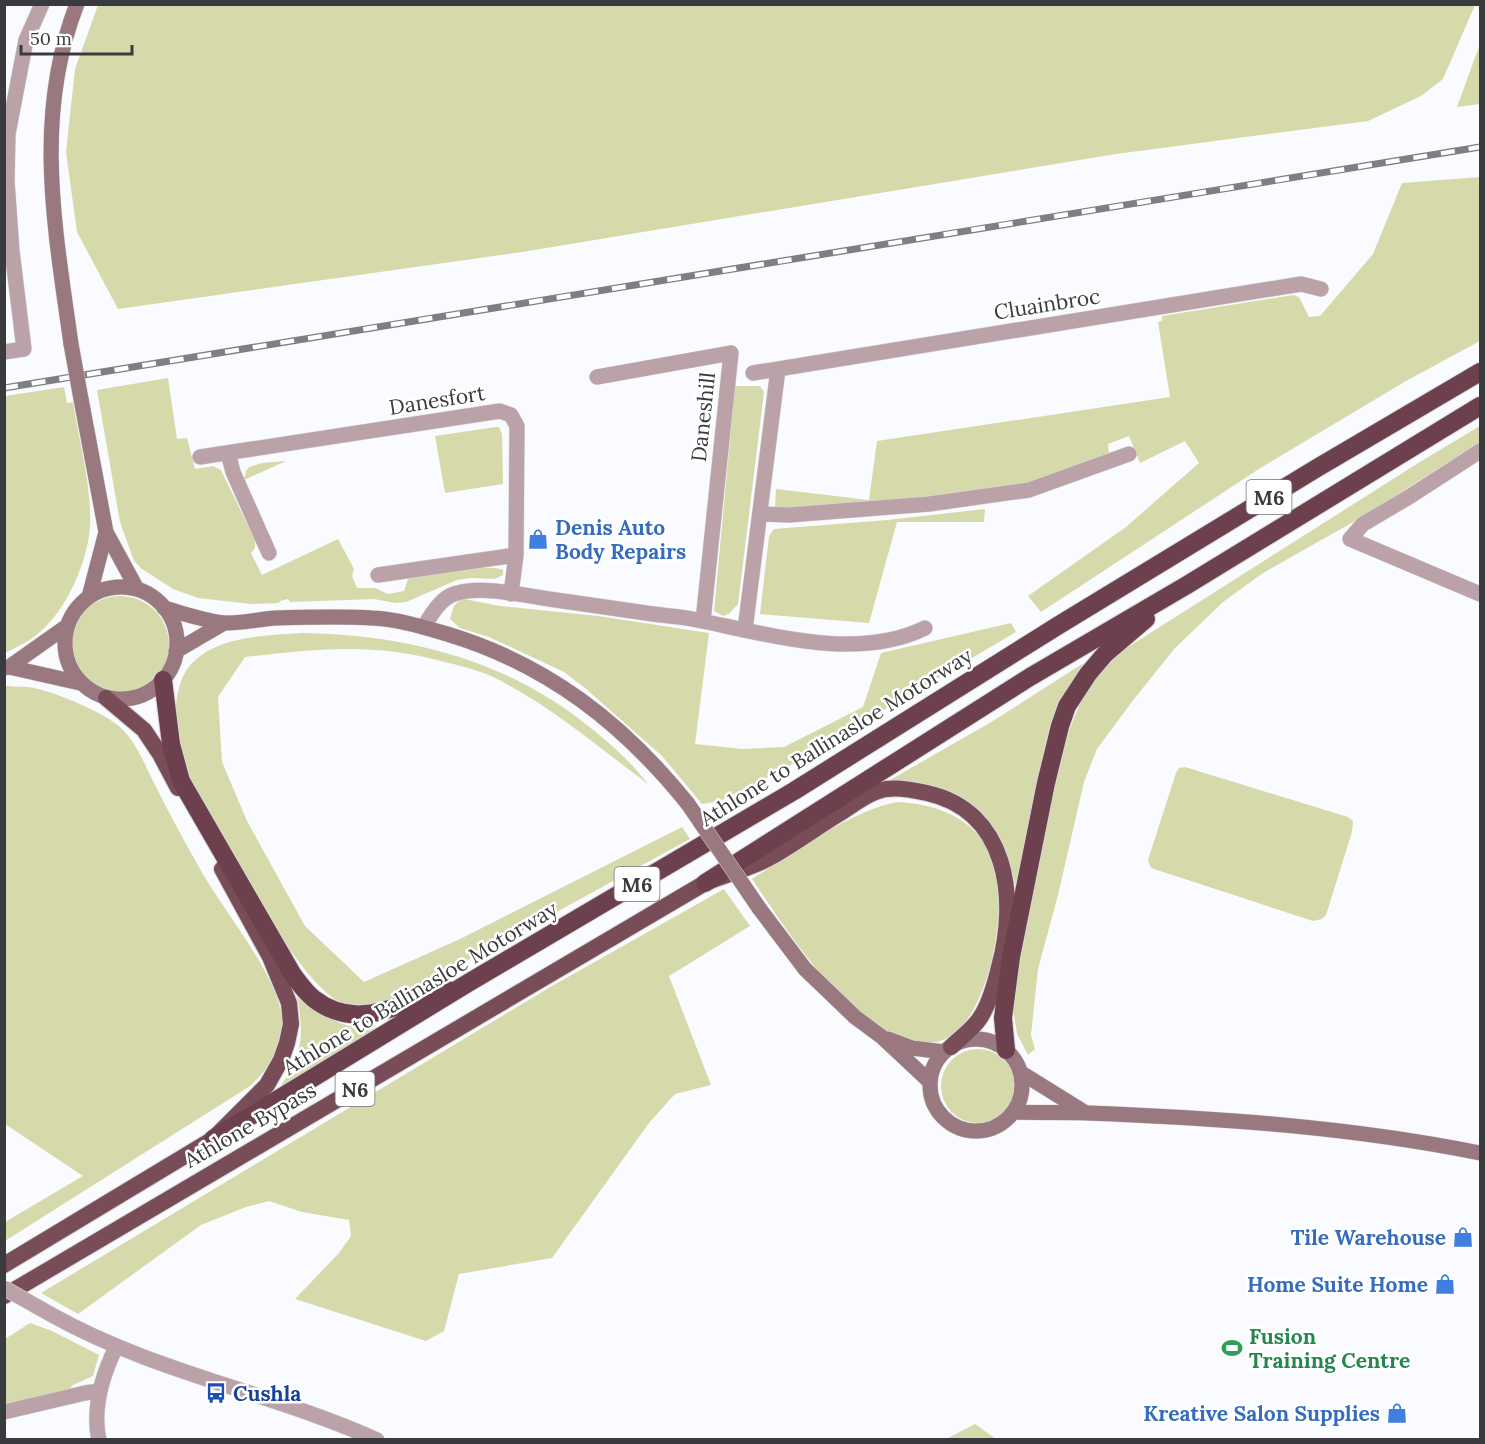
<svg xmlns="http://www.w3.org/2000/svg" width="1485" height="1444" font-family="Lora,serif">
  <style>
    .green { fill: #d6daaa }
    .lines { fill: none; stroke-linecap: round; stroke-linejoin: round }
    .minor-casing { stroke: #d7d8db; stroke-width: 16 }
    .secondary-casing { stroke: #d7d8db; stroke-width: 16 }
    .trunk-casing { stroke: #d7d8db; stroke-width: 18 }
    .motorway-casing { stroke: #d7d8db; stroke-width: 20 }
    .minor { stroke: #bba2a8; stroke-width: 15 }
    .secondary { stroke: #9a7880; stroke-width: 15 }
    .trunk { stroke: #784d58; stroke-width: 16 }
    .motorway { stroke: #6d404d; stroke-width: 18 }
    .rail-casing { stroke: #7e7f82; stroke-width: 7 }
    .rail { stroke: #fff; stroke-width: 4.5; stroke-dasharray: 14; stroke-linecap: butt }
    .minor-bridge-casing { stroke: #d7d8db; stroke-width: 16; stroke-linecap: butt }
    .secondary-bridge-casing { stroke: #d7d8db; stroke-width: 16; stroke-linecap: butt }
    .minor-bridge { stroke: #bba2a8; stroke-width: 15 }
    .secondary-bridge { stroke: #9a7880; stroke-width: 15 }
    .labels { text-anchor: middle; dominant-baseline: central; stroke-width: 5; stroke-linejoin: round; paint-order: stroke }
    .shield { fill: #fff; stroke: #757678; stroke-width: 1.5 }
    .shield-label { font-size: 20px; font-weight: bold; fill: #3a3b3e }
    .street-label { font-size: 21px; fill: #3a3b3e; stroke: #fff }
    .shop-label { font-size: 21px; font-weight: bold; fill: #366cbe; stroke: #fff; text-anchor: end }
    .leisure-label { font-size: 21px; font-weight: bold; fill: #27864d; stroke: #fff; text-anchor: start }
    .transit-label { font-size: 21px; font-weight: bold; fill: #164399; stroke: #fff; text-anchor: start }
  </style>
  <rect width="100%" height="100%" fill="#fafbfe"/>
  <path class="green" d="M98 5V4L1475 5 1443 79 1421 96 1368 121 1116 154 522 252 118 309 77 232 66 152 75 69Z
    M1480 44V104L1457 107Z
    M1480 177V341L1406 381 1262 467 1041 612 1028 596 1126 527 1199 463 1185 441 1140 463 1129 436 1108 444 1109 455 1031 484 1002 489 836 507 775 508 776 489 869 500 877 441 1170 397 1158 322 1162 321V316L1293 295 1299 297 1309 317 1320 316 1373 254 1402 183Z
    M168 378 177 439 187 438 195 469 213 466 221 470 255 540V548L251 553 262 575 338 539 354 569 352 576 357 588H375L388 594 404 591 408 579 412 577C431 575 489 563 503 570V575L495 579 472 578 457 580 406 602 395 603 374 599 290 602 288 599 280 601 279 603 251 604 198 598 173 589 142 569 134 561 120 522 97 390Z
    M735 386H760L764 392 738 604 729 614 723 616 714 611Z
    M64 387 67 403 73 402C79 441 92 487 90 526 88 561 67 609 40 632 30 641 17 647 5 653V396Z
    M1480 426V442L1362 517 1263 573 1223 602 1175 648 1134 699 1097 749 1084 782 1058 895 1038 969 1031 1035 1035 1049 1028 1055 1017 1034 1014 1014 1011 1013V990L1052 792 1066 738 1081 701 1102 670 1125 649 1423 460Z
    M496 427H499L502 434 503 484 445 493 435 436Z
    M286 461 244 480 246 471 249 467 262 463Z
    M985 509 984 522H897L869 623 760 614 769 536 774 529 887 520Z
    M71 645a49 49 0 1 1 98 0a49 49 0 1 1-98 0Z
    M464 599 500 606 598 616 709 633 695 744 743 749 784 747 863 707 881 653 1011 623 1016 632 777 773 720 801 702 804 662 756 585 688 564 672 489 637 460 628 450 619C453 610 453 602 464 599Z
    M303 633C404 635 496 657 578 718 604 738 628 758 648 784 598 747 550 705 493 677 478 670 461 666 445 662 373 642 318 649 245 657L218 697 222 762 247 821 305 926 364 982 460 939 682 827 690 839 386 1005C370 1009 347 1008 333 998 294 968 260 900 234 857 213 822 187 788 178 748 173 726 174 686 188 668 214 635 265 636 303 633Z
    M1082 664 1084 668 1020 882 1015 884 1006 851 996 831 987 820 968 804 883 784 993 721Z
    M7 686C16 687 26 686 34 688 57 693 104 712 121 728 136 742 145 765 154 783 168 811 183 839 199 867 220 907 283 980 282 1023 281 1048 268 1070 250 1086L5 1241V1222L83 1176 5 1124 4 687Z
    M1185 767 1348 817 1353 821 1352 832 1326 915 1322 919 1313 921 1151 868 1148 860 1176 773 1179 768Z
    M898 802C932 804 965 814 985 844 990 852 997 868 998 878 1004 920 987 1038 931 1043 926 1043 918 1041 913 1040 847 1027 788 932 752 879 792 854 853 809 898 802Z
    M724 889 750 926 669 976 711 1085 675 1094 649 1123 552 1258 459 1274 444 1331 426 1341 295 1299 339 1253 351 1236 349 1220 302 1212 269 1201 246 1207 201 1225 78 1314 41 1293 552 986Z
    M296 989C315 1009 332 1025 361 1028 369 1029 377 1028 385 1029L280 1093 279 1088C306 1053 303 1029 296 989Z
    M941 1086a37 37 0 1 1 74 0a37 37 0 1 1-74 0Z
    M30 1323 52 1331 99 1355 93 1376 71 1386 72 1392 5 1407V1339Z
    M975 1424 996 1439H946Z"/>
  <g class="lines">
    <g class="minor-casing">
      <path id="minor" d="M4 352 24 349 12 251 7 181 8 134 26 40 42 4
        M753 373 1301 284 1321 289
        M597 377 731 353 703 621
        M1480 451 1409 497 1363 524 1350 539 1480 594
        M228 453 233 472 269 553
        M200 457 500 411 511 415 517 426 516 555 511 594
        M761 514 789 515 929 504 1029 490 1129 454
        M378 575 516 555
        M424 627C430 616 441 598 454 594 483 585 520 595 549 599 584 604 618 609 653 614 669 616 686 617 702 621 771 635 858 661 925 628
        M745 630 778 369
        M52 1315C156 1373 270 1392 377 1440
        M4 1412 85 1393 99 1391
        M99 1440C92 1409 103 1374 116 1347"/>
    </g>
    <g class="secondary-casing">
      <path id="secondary" d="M71 344C55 229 33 116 77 4
        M81 399 106 532 137 589
        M65 643a56 56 0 1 1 112 0a56 56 0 1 1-112 0Z
        M89 597 106 532
        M164 608C182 613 208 622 226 623 243 623 260 619 276 618 308 617 340 616 372 618 397 619 423 627 447 634 547 664 623 723 688 804
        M176 651 224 623
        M9 667 80 683
        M4 668 9 667 67 626
        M759 908 805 969 855 1017 882 1037 930 1082
        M888 1039 912 1048 944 1052
        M930 1085a46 46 0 1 1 92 0a46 46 0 1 1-92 0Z
        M1020 1072 1086 1113
        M1015 1112C1039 1113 1063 1112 1088 1113 1219 1118 1351 1127 1480 1153"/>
    </g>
    <g class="trunk-casing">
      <path id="trunk" d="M106 698 144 730 160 754 178 788
        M4 1265 213 1139 267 1085 281 1060 287 1043 291 1024 289 1003 270 957 222 869
        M4 1296 705 883C727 874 753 868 773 856 797 842 819 826 842 812 856 803 870 792 886 789 899 787 914 790 927 793 1008 811 1018 899 999 967 995 984 990 1003 980 1018 973 1029 960 1038 951 1047"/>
    </g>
    <g class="motorway-casing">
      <path id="motorway" d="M163 680 171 744 181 781 293 975C299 983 306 993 314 999 358 1033 401 1002 446 989
        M705 883 1030 677 1187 585 1480 406
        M1006 1050 1003 1018 1011 957 1046 783 1060 726 1067 706 1088 674 1105 654 1146 619
        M213 1139 468 983 794 791 1059 625 1317 468 1480 372"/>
    </g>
    <use href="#minor" class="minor"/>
    <use href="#secondary" class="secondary"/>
    <use href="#trunk" class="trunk"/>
    <use href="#motorway" class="motorway"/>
    <g class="rail-casing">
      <path id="rail" d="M4 388 1480 147"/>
    </g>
    <use href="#rail" class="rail"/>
    <g class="minor-bridge-casing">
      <path id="minor-bridge" d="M4 1288 52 1315"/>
    </g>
    <g class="secondary-bridge-casing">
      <path id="secondary-bridge" d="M71 344 81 399
        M688 804 759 908"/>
    </g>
    <use href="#minor-bridge" class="minor-bridge"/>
    <use href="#secondary-bridge" class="secondary-bridge"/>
  </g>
  <defs>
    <g id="shop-bare" transform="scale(1.62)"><path d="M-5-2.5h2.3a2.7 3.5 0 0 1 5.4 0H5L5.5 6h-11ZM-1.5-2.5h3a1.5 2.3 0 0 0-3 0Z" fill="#3f7fe0" stroke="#fff" stroke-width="2.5" paint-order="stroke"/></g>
    <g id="stadium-bare" transform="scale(1.62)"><path d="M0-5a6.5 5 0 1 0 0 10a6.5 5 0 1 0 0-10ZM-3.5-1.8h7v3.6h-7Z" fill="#2e9e5b" stroke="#fff" stroke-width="2.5" paint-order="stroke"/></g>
    <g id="bus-bare" transform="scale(1.62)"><path d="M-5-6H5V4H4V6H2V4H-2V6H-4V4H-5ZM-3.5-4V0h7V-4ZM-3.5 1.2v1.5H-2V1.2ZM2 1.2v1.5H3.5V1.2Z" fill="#1a4fb4" stroke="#fff" stroke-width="2.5" paint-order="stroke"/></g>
  </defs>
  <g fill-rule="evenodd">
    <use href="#shop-bare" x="538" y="539"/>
    <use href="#shop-bare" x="1463" y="1237"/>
    <use href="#shop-bare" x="1445" y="1284"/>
    <use href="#stadium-bare" x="1232" y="1348"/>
    <use href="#bus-bare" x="216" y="1393"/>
    <use href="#shop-bare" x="1397" y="1413"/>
  </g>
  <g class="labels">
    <g class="shield">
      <rect x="1246.5" y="480" width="45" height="34" rx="4.5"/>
      <rect x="614.5" y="867" width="45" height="34" rx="4.5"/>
      <rect x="335.5" y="1072" width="39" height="34" rx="4.5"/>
    </g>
    <g class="shield-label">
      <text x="1269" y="497">M6</text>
      <text x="637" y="884">M6</text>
      <text x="355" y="1089">N6</text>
    </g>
    <g class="street-label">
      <text transform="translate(1047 304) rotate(-9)">Cluainbroc</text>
      <text transform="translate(437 400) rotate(-9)">Danesfort</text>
      <text transform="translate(703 417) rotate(-84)">Daneshill</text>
      <text transform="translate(836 737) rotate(-32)">Athlone to Ballinasloe Motorway</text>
      <text transform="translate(420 988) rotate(-31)">Athlone to Ballinasloe Motorway</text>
      <text transform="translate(250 1125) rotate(-30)">Athlone Bypass</text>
    </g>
    <g class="shop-label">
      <text x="555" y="527" text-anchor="start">Denis Auto<tspan x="555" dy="24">Body Repairs</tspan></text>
      <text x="1446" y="1237">Tile Warehouse</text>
      <text x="1428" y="1284">Home Suite Home</text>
      <text x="1380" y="1413">Kreative Salon Supplies</text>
    </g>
    <g class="leisure-label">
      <text x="1249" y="1336">Fusion<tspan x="1249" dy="24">Training Centre</tspan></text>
    </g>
    <g class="transit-label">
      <text x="233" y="1393">Cushla</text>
    </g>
  </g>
  <rect width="1485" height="1444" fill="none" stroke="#3a3b3e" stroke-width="12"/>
  <path d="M21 45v9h111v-9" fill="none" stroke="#3a3b3e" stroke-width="3"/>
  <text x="30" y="45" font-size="18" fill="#3a3b3e" stroke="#ffffff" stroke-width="4.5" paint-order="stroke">50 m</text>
</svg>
